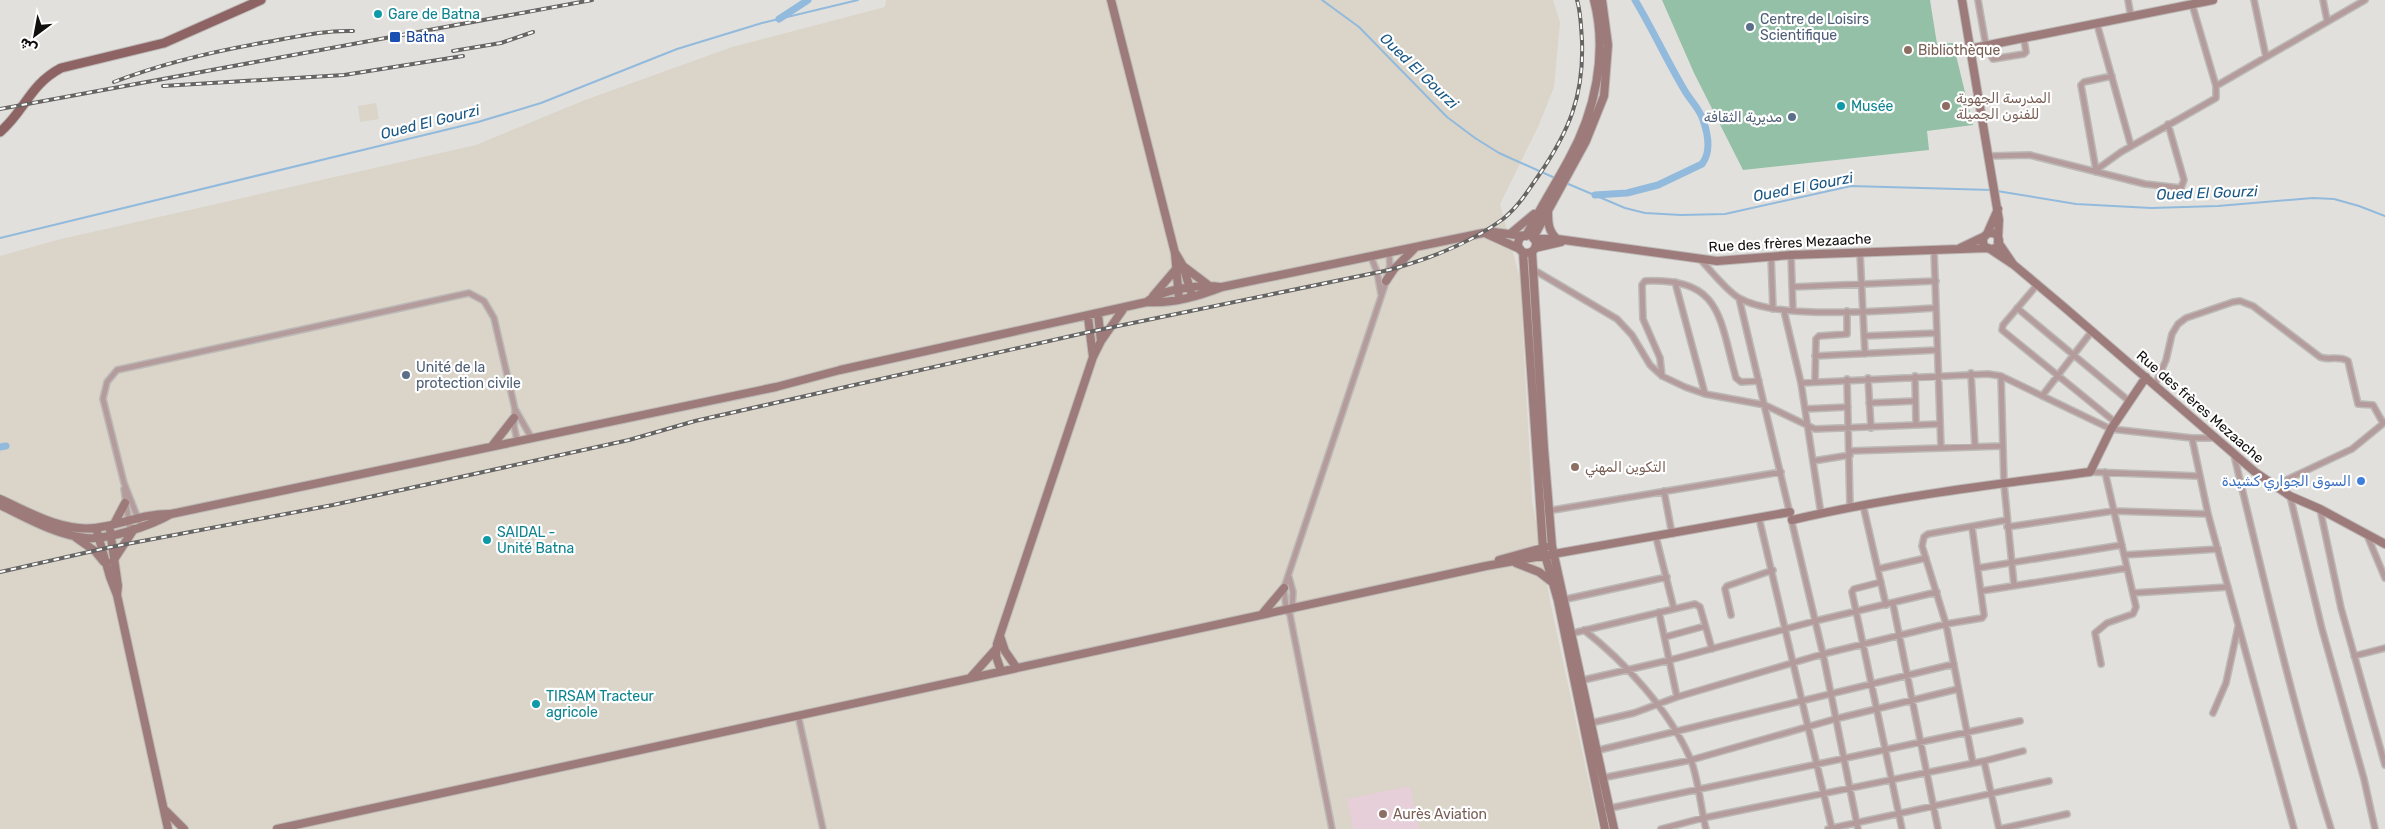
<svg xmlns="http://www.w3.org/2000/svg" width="2385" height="829" font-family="Rubik,Vazirmatn,sans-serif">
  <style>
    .built { fill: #dad4c9 }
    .education { fill: #e7cfd9 }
    .green { fill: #94c0a7 }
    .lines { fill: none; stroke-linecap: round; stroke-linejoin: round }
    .stream { stroke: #92badc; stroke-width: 2 }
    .canal { stroke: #92badc; stroke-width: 7 }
    .street-casing { stroke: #bcbab7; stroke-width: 8 }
    .secondary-casing { stroke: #bcbab7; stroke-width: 10 }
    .primary-casing { stroke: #bcbab7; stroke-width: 11 }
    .street { stroke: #b59c9c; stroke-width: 5 }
    .secondary { stroke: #9e7b7b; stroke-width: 8 }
    .primary { stroke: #8e6363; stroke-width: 9 }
    .rail-casing { stroke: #666563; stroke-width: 4 }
    .rail { stroke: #fff; stroke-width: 2; stroke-dasharray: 5.5; stroke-linecap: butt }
    .culture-dot { fill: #0f9aa8; stroke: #fff; stroke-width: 2 }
    .service-dot { fill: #5c6f8a; stroke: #fff; stroke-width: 2 }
    .transit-dot { fill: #1a4fb4; stroke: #fff; stroke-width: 2 }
    .education-dot { fill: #8d6e63; stroke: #fff; stroke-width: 2 }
    .shop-dot { fill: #3f7fe0; stroke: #fff; stroke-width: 2 }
    .labels { text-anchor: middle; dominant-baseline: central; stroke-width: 4.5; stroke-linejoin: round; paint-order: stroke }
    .culture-label { font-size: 14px; fill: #0d838f; stroke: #fff; text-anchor: start }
    .service-label { font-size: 14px; fill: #4e5e75; stroke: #fff; text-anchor: start }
    .transit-label { font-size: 14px; fill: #164399; stroke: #fff; text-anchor: start }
    .education-label { font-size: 14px; fill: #785e54; stroke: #fff; text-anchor: start }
    .street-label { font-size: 14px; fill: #100f0e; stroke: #fff }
    .shop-label { font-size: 14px; fill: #366cbe; stroke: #fff; text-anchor: end }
    .water-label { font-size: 15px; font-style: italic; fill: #195784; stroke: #fff }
  </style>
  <rect width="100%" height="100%" fill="#e2e0dc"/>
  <path class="built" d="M886 0H1553L1560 22 1554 87 1538 127 1500 204 1520 279 1532 500 1550 601 1599 829H0V256L57 240 476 145 585 100 732 47 885 7Z
    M376 103 379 119 360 122 358 106Z"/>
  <path class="education" d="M1410 786 1419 829H1353L1347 799Z"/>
  <path class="green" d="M1662 0H1930L1937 44 1953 43 1973 125 1927 131 1929 150 1743 170 1694 73Z"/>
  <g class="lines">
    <path class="stream" d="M1322 0 1359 27 1447 117 1475 138 1499 153 1555 178
      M1566 183 1625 208 1645 213 1681 215 1725 214 1851 186 1992 190
      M1997 191 2076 204 2151 208 2218 206 2313 198 2334 199 2359 206 2385 216
      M0 238 478 122 541 103 677 49 762 23 858 0"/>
    <path class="canal" d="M779 19 808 0
      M1595 195 1627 193 1658 185 1702 164C1712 151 1708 134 1703 120 1700 109 1690 100 1685 91 1667 61 1653 30 1635 0
      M0 447 6 446"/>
    <g class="street-casing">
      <path id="street" d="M1978 0 1986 46 1993 59 2024 54 2026 52 2024 39
        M2128 0 2131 17
        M2254 0 2266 57
        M2323 0 2327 20
        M2097 24 2131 146
        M2216 86 2365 0
        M1988 156 2030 155 2145 184 2181 188 2184 180 2168 124
        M2096 170 2081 85 2084 82 2112 76
        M2096 172V170L2121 152 2216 98V86L2192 4
        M1934 250 1941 448
        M1860 253 1865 354
        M1791 255 1793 311
        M1771 256 1773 309
        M1371 257 1377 272 1381 294
        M1701 260C1711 271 1727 291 1739 298 1779 321 1888 310 1936 308
        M1534 270 1617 319 1632 335 1650 365 1662 376 1685 387 1705 394 1765 405 1815 429 1916 425 1915 376
        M1675 282 1705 394
        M2037 285 2003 325 2002 330 2115 422
        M1792 287 1936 281
        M1739 298 1823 654 1858 829
        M2017 308 2129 401
        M1784 311 1801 383 1821 514
        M1864 336 1937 333
        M1815 356 1937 350
        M1971 373 1975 447
        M1662 376 1660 358 1643 319 1642 285 1645 281C1722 278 1719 317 1736 378L1741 382 1759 381
        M2001 376 2004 484 2014 585
        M1868 378 1871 428
        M1847 379 1850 507
        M1815 381 1816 339 1819 336 1847 334V311
        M1801 383 1988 374 2001 376 2111 429 2192 438H2215
        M2155 385 2166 360 2172 334 2178 324 2186 318 2233 302 2240 301 2253 306 2320 357C2329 361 2339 355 2348 361L2358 404 2373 405 2383 423
        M2042 396 2092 331
        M1869 403 1915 401
        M515 409 531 437
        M1805 409 1848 407
        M1916 425 1940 424
        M2192 438 2208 514 2294 829
        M1850 451 2002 446
        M2234 455C2264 580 2293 706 2331 829
        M1813 461 1850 455
        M2090 472 2198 476
        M124 489 130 530
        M2279 489 2288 479 2352 449 2385 422
        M1664 491 1672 534
        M2290 496 2322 629 2364 779 2375 829
        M1863 505 1886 605
        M2320 509 2341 608 2385 765
        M1547 511 1781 472
        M1759 518 1832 829
        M141 526 124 483 103 399 107 382 117 370 469 293 484 301 494 318 515 409 514 426 517 440
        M1972 527 1984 615 1982 618 1946 624 1922 546 1924 537 1928 534 2007 520
        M2007 527 2113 511 2208 514
        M2367 535 2385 578
        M1656 537 1674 609
        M2124 555 2218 549
        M1978 568 2122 545
        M1878 569 1926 558
        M1289 577 1293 592 1292 610
        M1881 582 1854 589 1852 592 1902 829
        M1981 591 2127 568
        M2133 593 2228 587
        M1562 600 1667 577
        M1893 604 1938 829
        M1659 612 1677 697
        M1731 615 1725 589 1727 586 1773 570
        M1584 630C1625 662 1669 710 1690 758 1698 775 1701 810 1706 829
        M1569 634 1695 604 1700 607 1712 649
        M1665 637 1705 626
        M2354 656 2385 648
        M2101 664 2095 633 2107 623 2133 614 2136 607 2105 472
        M1579 681 1670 660 1815 621 1937 592
        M2213 713 2226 683 2238 627
        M798 715 823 829
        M1591 723 1634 713 1677 697 1823 654 1946 624 1973 763
        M1595 751 1954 664
        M1984 761 1999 829
        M1602 778 1691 760 1835 719 1958 689
        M1606 809 2020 721
        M1332 829 1290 615 1286 608 1284 588 1385 285 1390 265 1389 253
        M1661 829 1703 818 1984 761 2023 751
        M1828 829 2049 781
        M2000 829 2067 814"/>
    </g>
    <g class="secondary-casing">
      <path id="secondary" d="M1111 0 1175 253 1179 299
        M1962 0 1999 220 1998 239
        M1969 49 2213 0
        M1548 211C1548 222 1548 231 1557 239
        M1983 241a8 8 0 1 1 16 0a8 8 0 1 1-16 0Z
        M1487 234 1520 249
        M1510 234 1534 214
        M1987 234 1998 209
        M1518 244a9 9 0 1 1 18 0a9 9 0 1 1-18 0Z
        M1526 236C1539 210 1555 185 1569 159 1595 112 1608 53 1594 0
        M1533 238 1586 141 1604 96 1608 45 1602 0
        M1534 239H1557L1717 261 1791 255 1988 248
        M1998 242 2013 264
        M1535 248 1561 242
        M1960 248 1985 236
        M1990 249 2014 265 2064 307 2255 472 2290 496 2320 509 2385 544
        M1523 252 1543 548 1558 601 1605 829
        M1532 252 1544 449 1552 546 1614 829
        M1176 254 1183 266 1191 292
        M1183 266 1208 285
        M1386 281 1394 269 1414 249
        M1153 296 1176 269
        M1147 302C1161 289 1201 284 1220 287
        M1088 317 1093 357
        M1101 341 1124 308
        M492 446 514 418
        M0 499C29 512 62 532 95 528 121 525 145 513 171 514L776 387 840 370 1147 302C1171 304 1199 296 1222 287L1483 233 1493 232 1524 236
        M0 505C27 518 56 535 86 538 109 540 152 525 171 514
        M1792 520C1890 497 1990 485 2090 472L2111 429 2146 377
        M114 524 125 503
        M96 528 110 577 117 595 168 829
        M110 530 118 586 117 595
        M75 537 95 551 104 562
        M1499 560 1546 547
        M113 561 134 529
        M1516 563 1539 572 1552 582
        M1263 613 1284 588
        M1000 636 1005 651 1016 667
        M1001 671 996 656 997 644 1093 357 1101 341 1098 314
        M971 677 996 649
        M166 811 184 829
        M277 829 1486 566 1790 512"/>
    </g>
    <g class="primary-casing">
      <path id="primary" d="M0 132C25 111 29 85 61 68L164 43 261 0"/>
    </g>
    <use href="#street" class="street"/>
    <use href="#secondary" class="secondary"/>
    <use href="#primary" class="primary"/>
    <g class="rail-casing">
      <path id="rail" d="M453 51 501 43 533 32
        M114 82C166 62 219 50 273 41 300 36 326 30 353 31
        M163 86 344 75 463 56
        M0 109 592 0
        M0 572 111 547 333 505 629 440 695 421 1089 332 1389 270C1429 259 1469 244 1503 219 1518 207 1528 191 1539 175 1569 131 1584 96 1582 41 1581 28 1581 13 1577 0"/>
    </g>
    <use href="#rail" class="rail"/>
  </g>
  <g class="culture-dot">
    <circle cx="378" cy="14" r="5"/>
    <circle cx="1841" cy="106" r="5"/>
    <circle cx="487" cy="540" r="5"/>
    <circle cx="536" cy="704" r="5"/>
  </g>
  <g class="service-dot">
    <circle cx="1750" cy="27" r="5"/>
    <circle cx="1792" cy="117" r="5"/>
    <circle cx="406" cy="375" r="5"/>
  </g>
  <rect class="transit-dot" x="389" y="31" width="12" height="12" rx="2.5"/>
  <g class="education-dot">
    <circle cx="1908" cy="50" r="5"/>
    <circle cx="1946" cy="106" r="5"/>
    <circle cx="1575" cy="467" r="5"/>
    <circle cx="1383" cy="814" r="5"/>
  </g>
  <circle class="shop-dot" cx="2361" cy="481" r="5"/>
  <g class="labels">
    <g class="culture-label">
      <text x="388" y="14">Gare de Batna</text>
      <text x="1851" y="106">Musée</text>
      <text x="497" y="532">SAIDAL -<tspan x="497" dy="16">Unité Batna</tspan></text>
      <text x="546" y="696">TIRSAM Tracteur<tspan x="546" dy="16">agricole</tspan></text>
    </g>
    <g class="service-label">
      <text x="1760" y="19">Centre de Loisirs<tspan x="1760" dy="16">Scientifique</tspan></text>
      <text x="1782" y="117" text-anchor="end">مديرية الثقافة</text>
      <text x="416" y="367">Unité de la<tspan x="416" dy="16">protection civile</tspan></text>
    </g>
    <g class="transit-label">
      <text x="406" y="37">Batna</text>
    </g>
    <g class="education-label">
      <text x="1918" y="50">Bibliothèque</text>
      <text x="1956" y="98">المدرسة الجهوية<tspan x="1956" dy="16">للفنون الجميلة</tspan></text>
      <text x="1585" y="467">التكوين المهني</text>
      <text x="1393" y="814">Aurès Aviation</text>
    </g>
    <g class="street-label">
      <text transform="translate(1790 243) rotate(-3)">Rue des frères Mezaache</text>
      <text transform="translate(2200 407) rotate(41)">Rue des frères Mezaache</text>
    </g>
    <g class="shop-label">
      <text x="2351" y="481">السوق الجواري كشيدة</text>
    </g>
    <g class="water-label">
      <text transform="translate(1419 71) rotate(44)">Oued El Gourzi</text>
      <text transform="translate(430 122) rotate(-14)">Oued El Gourzi</text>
      <text transform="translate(1803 187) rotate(-11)">Oued El Gourzi</text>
      <text transform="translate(2207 193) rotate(-2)">Oued El Gourzi</text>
    </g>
  </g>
  <g transform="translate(35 35) rotate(212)" stroke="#ffffff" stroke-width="4" paint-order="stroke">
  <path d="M0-4L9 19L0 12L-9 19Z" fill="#100f0e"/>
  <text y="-8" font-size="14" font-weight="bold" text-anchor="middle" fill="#100f0e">ش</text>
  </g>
</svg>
